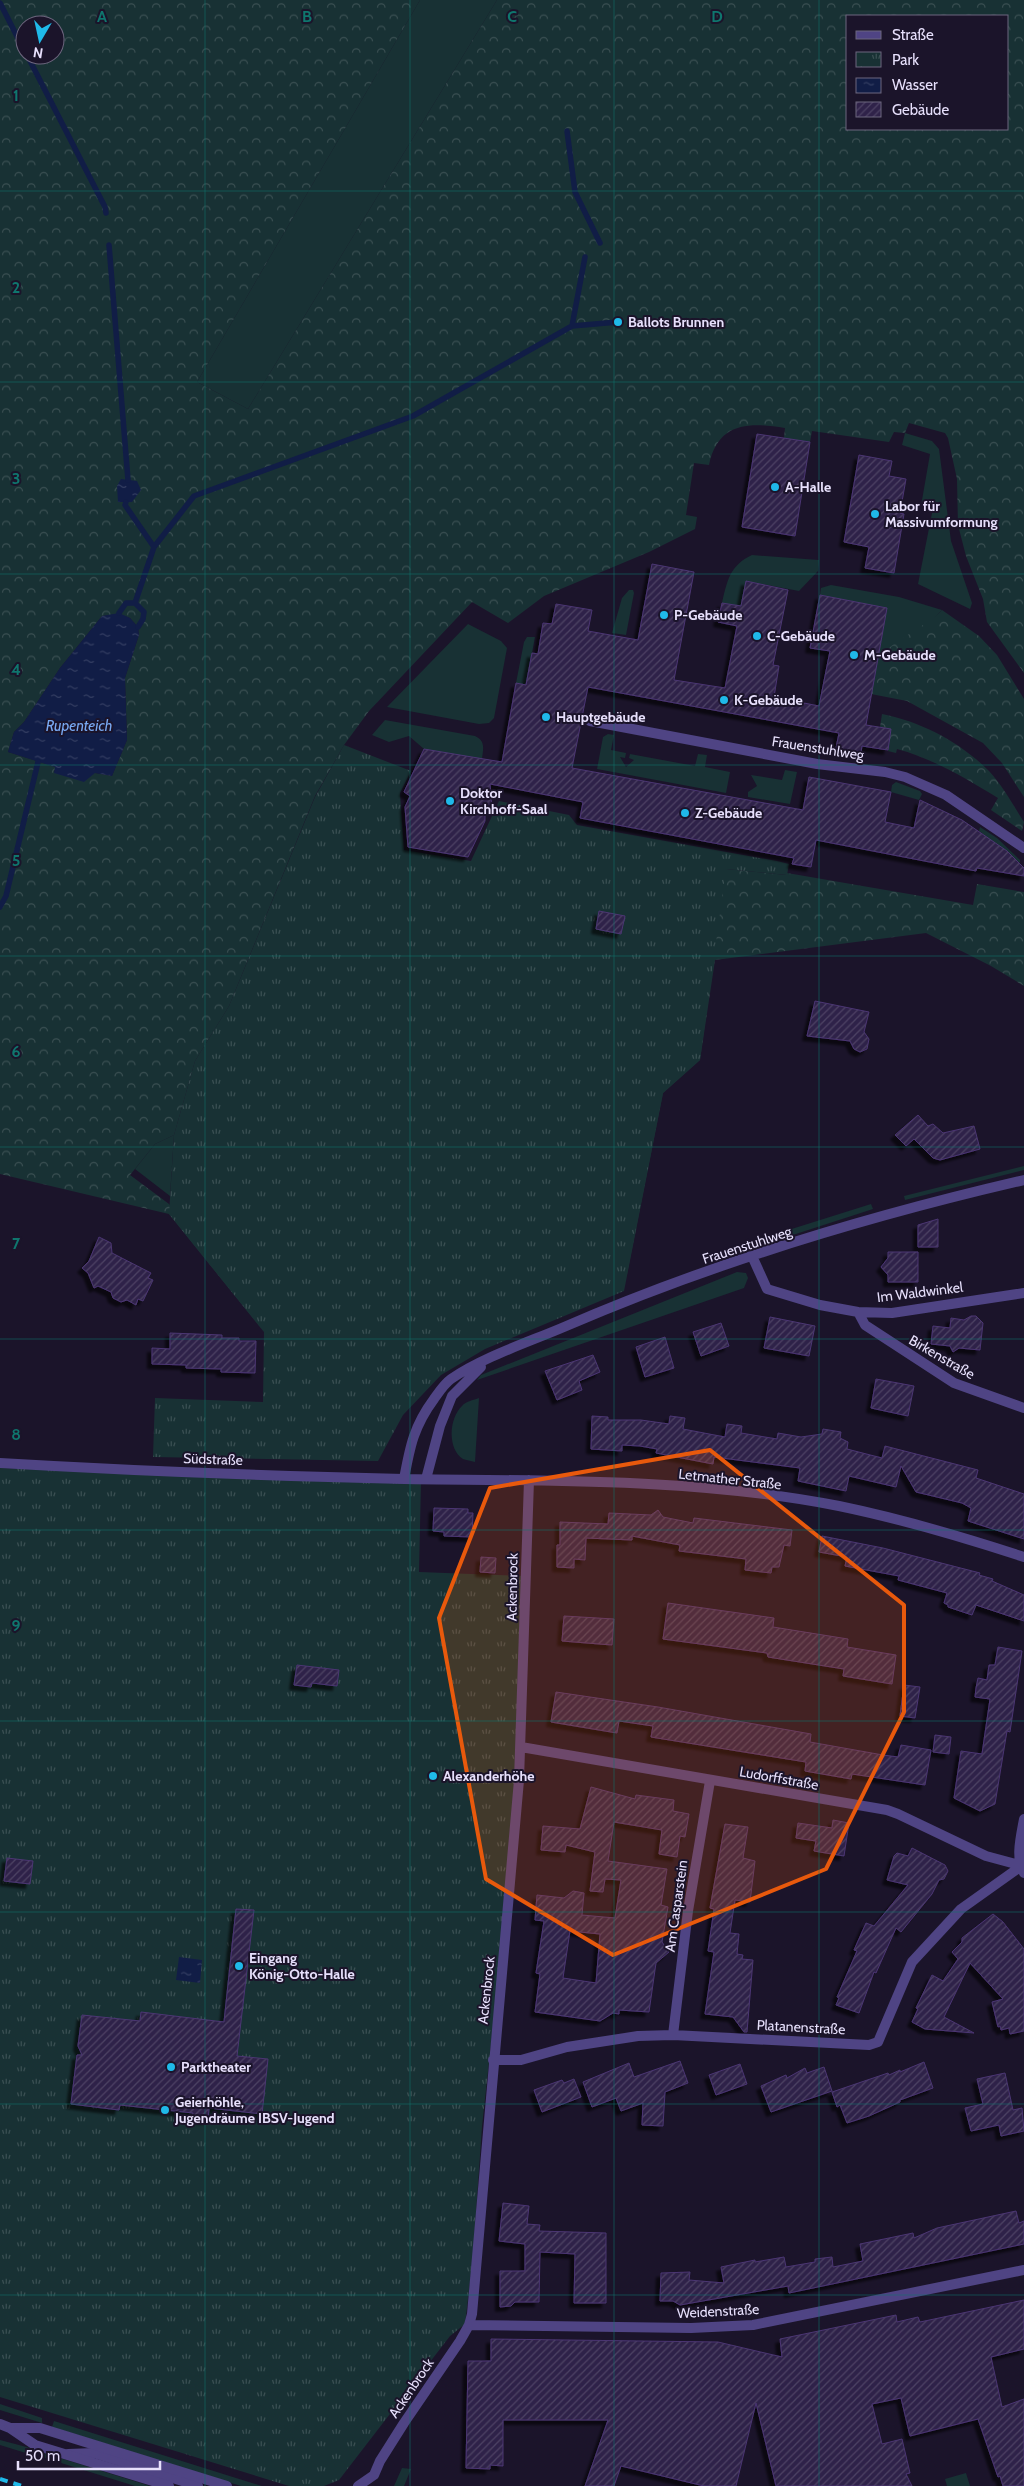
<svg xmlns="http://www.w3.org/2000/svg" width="1024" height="2486" font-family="Cabin,sans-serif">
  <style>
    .green { fill: #183134 }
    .forest { fill: url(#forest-crowns); fill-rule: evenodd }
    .park { fill: url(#park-tufts) }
    .water { fill: url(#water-ripples) }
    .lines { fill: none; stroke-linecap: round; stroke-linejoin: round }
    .stream { stroke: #111d46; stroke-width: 5.5 }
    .building { fill: url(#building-hatch); stroke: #4b3673; fill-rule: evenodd; filter: url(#shadow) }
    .minor { stroke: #4f4484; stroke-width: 10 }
    .tertiary { stroke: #4f4484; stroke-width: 10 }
    .rail { stroke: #1fb9e9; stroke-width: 4; stroke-dasharray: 8 6; stroke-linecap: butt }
    .marked { fill: #e8590c; fill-opacity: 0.2; stroke: #e8590c; stroke-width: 4; stroke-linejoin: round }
    .grid { fill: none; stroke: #0f766e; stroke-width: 1; stroke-opacity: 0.55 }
    .poi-dot { fill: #1fb9e9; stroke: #1b142a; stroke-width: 2 }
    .labels { text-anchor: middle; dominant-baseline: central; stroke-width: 4; stroke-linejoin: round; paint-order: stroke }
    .poi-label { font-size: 14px; font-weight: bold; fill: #e7e0fc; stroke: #1b142a; text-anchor: start }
    .street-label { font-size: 14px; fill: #e7e0fc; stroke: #1b142a }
    .water-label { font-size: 15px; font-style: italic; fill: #79a9f2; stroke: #1b142a }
    .grid-label { font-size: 16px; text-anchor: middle; font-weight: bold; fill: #0f766e; stroke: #1b142a; stroke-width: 4; stroke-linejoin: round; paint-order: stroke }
  </style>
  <defs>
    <pattern id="forest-crowns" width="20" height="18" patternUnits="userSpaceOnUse" patternTransform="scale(1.25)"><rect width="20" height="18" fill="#183134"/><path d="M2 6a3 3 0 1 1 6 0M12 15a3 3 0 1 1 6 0" fill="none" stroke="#3a4f52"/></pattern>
    <pattern id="park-tufts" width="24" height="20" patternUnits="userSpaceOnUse" patternTransform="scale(1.25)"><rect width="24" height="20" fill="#183134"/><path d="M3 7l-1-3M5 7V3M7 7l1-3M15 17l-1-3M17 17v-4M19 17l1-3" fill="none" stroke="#3a4f52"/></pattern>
    <pattern id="water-ripples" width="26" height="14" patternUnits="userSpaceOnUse" patternTransform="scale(1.25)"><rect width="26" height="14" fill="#111d46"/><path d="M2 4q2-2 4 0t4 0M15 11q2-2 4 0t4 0" fill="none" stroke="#343e62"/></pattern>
    <pattern id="building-hatch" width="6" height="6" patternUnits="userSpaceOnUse" patternTransform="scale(1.25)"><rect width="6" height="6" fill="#2f2249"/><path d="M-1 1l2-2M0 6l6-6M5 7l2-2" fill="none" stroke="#4d4264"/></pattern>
    <filter id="shadow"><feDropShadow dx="-4.5" dy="4.5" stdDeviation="1" flood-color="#0009"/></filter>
  </defs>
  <rect width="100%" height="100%" fill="#1b142a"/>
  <path class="green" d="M420 0H497L248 409 197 382Z
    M905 433 932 441 939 449 951 541 972 603 970 609 918 584 933 508 921 506 930 454 902 445Z
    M752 555 819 560 818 571 799 591 746 581 741 606 722 603C727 581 730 565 752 555Z
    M831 585 899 597 942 610C925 630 898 641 878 658L887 608 820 595 821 588Z
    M629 590H633L634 593 626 635 612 633 622 598Z
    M468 624 501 641 507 648 494 718 489 723 479 724 387 707Z
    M527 637H535L530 664 531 686 516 683 524 642Z
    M385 720 475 736C486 741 483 749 482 759L424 749 409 736 389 742 372 735Z
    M608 734 614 735 611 750 626 753 625 758 620 757 626 767 634 760 629 758 630 754 695 766 698 754 707 755 705 767 730 772 726 793 597 769 603 737Z
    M785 770 797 772 790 804 748 797V792L757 786 751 775 782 780Z
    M896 782 920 791 922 794 919 800 891 792 892 785Z
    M980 827 997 838 1020 860V863L979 831Z
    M174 1135 170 1196 135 1169 155 1144Z
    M1024 1166V1170L905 1200 904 1196Z
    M871 1204 873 1209 765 1244 763 1238Z
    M737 1272 746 1273 748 1278 744 1288 477 1380 481 1375Z
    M479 1398 475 1462C471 1461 466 1460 463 1459 447 1449 449 1418 462 1406 466 1401 474 1400 479 1398Z
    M0 2404 42 2418V2423L0 2410Z
    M54 2421 262 2486H241L52 2427Z
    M0 2440 34 2449 29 2454 0 2445Z
    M44 2453 150 2486H135L45 2458Z
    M402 2468 411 2469 404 2486H394Z
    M966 2473 970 2486H947L945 2479Z"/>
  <path class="forest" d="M0 0H420L197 382 248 409 497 0H1024V673L987 622 983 599 966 556 958 525 957 479 948 438 945 433 909 423 905 433 894 432 889 442 812 431 810 442 784 438 785 428C749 422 718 422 709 465L694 463 686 515 697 517 695 529 649 552 544 596 508 623 472 602 369 711 344 745 315 796 229 1006 195 1061 174 1135 155 1144 130 1175 169 1204 264 1332 169 1214 0 1174ZM848 16H1008V129H848ZM25 25H55V55H25ZM119 614 130 618 138 627 139 635 125 678 127 740 112 776 95 773 54 772 56 767 8 752 14 732 24 722 60 668 102 616Z
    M942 610 979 636 997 655 1024 699V797L1002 763 983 743 907 701 871 694C873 683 874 670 878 660 883 646 929 625 942 610Z
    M882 714C922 722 960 742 989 771 1003 786 1013 805 1024 822L1022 831 991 810 998 798C965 778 934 759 897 749L896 753 888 751 891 729 880 727Z
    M726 869 786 875 787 873 973 905 977 884 1024 892V986L991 966 926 933 715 960 700 1060 663 1093 627 1274 387 1344Z"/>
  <path class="park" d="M344 745 411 771 400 793 404 850 471 861 499 801 569 815 577 825 777 861 789 864 787 875 726 869 700 1060 663 1093 624 1291 485 1349 441 1375 403 1415 378 1461 153 1457 155 1398 263 1402 264 1332 169 1214 174 1135 195 1061 229 1006 315 797Z
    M0 1468 421 1481 419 1572 523 1576 515 1779 501 1952 482 2126 473 2256 465 2324 450 2336 339 2480 324 2486H289L0 2397Z"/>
  <path class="water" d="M121 479 137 481 141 490 132 502H118L117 486Z
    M119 613 130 618 138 627 139 635 125 678 127 740 112 776 95 773 84 782 54 773 55 767 8 752 14 732 24 722 60 668 102 616Z
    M179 1957 202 1960 200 1983 176 1980Z"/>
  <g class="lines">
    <path class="stream" d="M0 3 25 52
      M27 55 105 207 106 213
      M567 131 575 192 600 243
      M109 245 128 480
      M572 326 585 257
      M126 502 125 505 154 547
      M135 603 144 612 143 619 138 627
      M119 613 126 603H135L154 547 194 496 413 416 572 326 618 322
      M0 907 6 896 38 762"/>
  </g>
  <path class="building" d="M757 434 810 442 795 536 742 527Z
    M859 455 892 461 889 476 906 479 900 513 904 514 894 573 865 568 869 547 844 542Z
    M652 564 694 572 674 680 725 688 737 626 718 622 722 603 741 606 746 581 788 590 773 665 779 666 774 697 819 706 830 651 810 648 820 595 887 608 866 725 891 729 888 750 862 746 861 752 836 748 839 733 588 687 572 768 803 810 809 777 891 792 885 822 914 828 920 800 962 820 1007 851 1024 868V876L977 868 976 871 816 840 811 867 792 864 794 858 580 818 583 802 490 784 492 809 485 811V821L468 857 408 847 405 807 410 796 404 792 424 749 502 762 516 683 526 685 532 653 538 654 543 623 552 624 556 604 592 610 588 631 638 640Z
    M599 911 625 916 621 934 596 929Z
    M815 1001 869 1012 864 1032 869 1039 867 1049 860 1052 854 1049 850 1041 807 1036Z
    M918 1115 928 1126 933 1124 943 1133 974 1126 980 1149 940 1160 933 1158 914 1139 906 1146 895 1135Z
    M938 1219V1247H918V1225Z
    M99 1237 111 1243 112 1253 151 1273 148 1278 153 1280 143 1301 138 1299 136 1305 127 1300 121 1302 113 1298 111 1292 98 1286 94 1288 88 1273 82 1268 89 1261Z
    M888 1252H918V1282H888V1275L881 1267 888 1258Z
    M971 1316H976L983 1323 980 1350 959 1348 953 1352 950 1346 931 1344 933 1326 950 1328 951 1318 964 1320Z
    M770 1317 815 1326 809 1356 764 1348Z
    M721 1323 729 1346 701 1356 693 1332Z
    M170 1333 222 1335V1338H239V1341H256L255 1373 221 1372V1369L186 1368V1365L152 1364V1348L170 1349Z
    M665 1337 674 1368 645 1377 636 1347Z
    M593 1355 600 1372 579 1381 582 1390 557 1400 545 1371Z
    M876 1379 914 1386 908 1416 871 1408Z
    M592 1416 608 1417V1420H641L669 1424 670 1416 685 1418 683 1429 725 1437 727 1424 742 1426 741 1433 777 1439 778 1433 801 1437 822 1434 823 1429 841 1432 840 1438 848 1442 847 1449 882 1458 885 1446 978 1470 976 1478 1024 1494V1539L968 1521 971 1508 962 1503 916 1492 901 1466 896 1487 849 1476 846 1491 798 1481 800 1468 714 1457 713 1464 656 1453 657 1449 640 1446 622 1445V1451L591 1449Z
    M434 1508 468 1509V1513H473L472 1537 444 1536V1532L433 1531Z
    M658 1510 663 1517 693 1523 694 1518 792 1530 790 1546 784 1545 779 1567H772L771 1573 745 1570 746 1559 679 1551 680 1545 632 1536V1540L586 1538 585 1560 574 1559V1568L557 1567V1545H560V1522L608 1524 609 1513 651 1515Z
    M822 1536 883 1548 980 1573 979 1575 993 1579 992 1581 1024 1595V1621L976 1605 972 1615 948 1607V1605L944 1603 947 1593 898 1580 899 1576 845 1566 847 1557 819 1552Z
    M481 1557 496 1558 495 1573 480 1572Z
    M668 1603 774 1618 773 1627 848 1639 847 1647 896 1655 892 1684 843 1676 844 1669 768 1657 767 1653 663 1639Z
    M564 1616 614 1619 612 1645 562 1641Z
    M998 1647 1022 1651 1010 1732 1007 1731 995 1804 980 1811 954 1798 961 1751 982 1754 990 1699 975 1697 976 1688 978 1678 987 1680 989 1665H995Z
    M297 1665 339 1670 337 1686 312 1683 311 1687 294 1685Z
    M904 1685 920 1687 915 1718 900 1716Z
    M556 1692 658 1707 811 1734 810 1742 883 1755 898 1757 901 1745 931 1750 925 1785 852 1774 851 1779 805 1771 806 1762 651 1737 653 1726 619 1721 617 1733 551 1722Z
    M935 1735 951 1737 949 1754 933 1752Z
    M591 1787 635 1799 636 1795 674 1800 673 1811 689 1814 685 1837 680 1836 677 1857 659 1854 662 1830 614 1822 608 1861 667 1869 661 1905 668 1907 662 1942 669 1952 656 1963 649 2012 619 2010V2014L613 2013 600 2021 535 2012 540 1974 536 1973 544 1921 535 1920 537 1895 564 1898 573 1891 584 1893 582 1915 615 1918 621 1880 605 1879 603 1892 590 1891 595 1852 566 1845 565 1852 541 1850 543 1826 580 1829ZM570 1931 600 1934 596 1983 563 1978Z
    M833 1820 849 1823 844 1856 814 1851 816 1841 796 1838 798 1823 832 1828Z
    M725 1824 748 1827 743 1858 755 1861 750 1902 735 1900 730 1933 739 1934 737 1954 743 1955 742 1959 753 1960 747 2032H744L733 2017 705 2014 714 1952 708 1951 714 1909 710 1908Z
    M912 1848 945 1865 948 1871 944 1879 939 1880 932 1894 901 1932 896 1928 876 1973 874 1972 859 2013 836 2005 839 1998 837 1997 857 1951 854 1950 866 1923 874 1926 908 1885 887 1880 894 1856 897 1853 908 1856Z
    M7 1858 33 1861 30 1884 4 1881Z
    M236 1909 254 1910 237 2056 268 2059 262 2114 209 2108 208 2120 192 2118 193 2113 120 2105 119 2110 71 2104 77 2055H82L78 2046 82 2015 140 2021 141 2012 224 2022Z
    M993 1914 1003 1922 1024 1949V2031L1010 2034 1009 2028 1001 2030 1000 2026 998 2027 992 2002 1003 1999 970 1963 944 2017 974 2033 925 2029 912 2022 918 2009 916 2008 932 1975 943 1981 958 1959 952 1952 962 1942V1938Z
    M680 2061 688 2083 665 2092 663 2126 642 2125 643 2103 621 2111 616 2098 592 2107 583 2082 629 2063 634 2077Z
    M924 2062 933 2088 900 2100V2102L869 2116 847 2123 840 2105 837 2107 832 2092 888 2073 889 2075 900 2070V2072Z
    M740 2064 747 2084 716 2095 709 2075Z
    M824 2067 832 2091 771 2112 761 2086 786 2075 787 2078 805 2068 807 2073Z
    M1005 2073 1013 2110 1022 2108 1024 2131 1001 2136 999 2125 971 2131 965 2108 983 2104 977 2079Z
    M574 2079 581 2097 542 2112 534 2090 562 2080 564 2083Z
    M503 2203 529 2206 527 2224 540 2225 539 2231 606 2233V2303H574L575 2254 540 2252 539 2302H515L511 2306 500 2307V2271H525V2244L499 2241Z
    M1016 2211 1019 2223 1024 2221V2244L789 2293 788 2286 680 2305 673 2301H660L661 2273 690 2272 689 2280 724 2283 721 2267 755 2260V2262L784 2257 786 2267 815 2262V2259L832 2257 833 2267 863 2261 860 2244 913 2233 914 2238 937 2228Z
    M1024 2300V2349L991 2357 1002 2407 1024 2399V2486H1003L1000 2476 998 2477 978 2419 910 2436 901 2398 872 2404 882 2444 902 2439 910 2473 906 2474 912 2486H776L756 2403 736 2486H704L621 2466 614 2486H585L608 2420H503V2466L490 2465V2469L466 2468 468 2361H491V2339L718 2342 782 2357 780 2339 896 2315 897 2322 918 2317 920 2322Z"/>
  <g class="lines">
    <path class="minor" d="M590 721 817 764 885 772 905 777 946 795 1024 848
      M752 1256 767 1289 820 1305 858 1312 892 1313 1024 1293
      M858 1312 865 1325 954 1383 1024 1408
      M0 1463C135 1471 270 1476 404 1479 549 1481 697 1478 839 1506 902 1519 963 1537 1024 1557
      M404 1479C410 1446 414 1426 434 1399 439 1392 444 1384 451 1379 483 1357 529 1342 564 1327 712 1263 868 1216 1024 1180
      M426 1479 440 1426 452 1396 481 1367
      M521 1747 887 1810 898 1814 986 1856 1023 1866
      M1024 1819C1021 1836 1015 1858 1024 1873
      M673 2035 688 1911 710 1781
      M493 2060H521L567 2047 638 2036 673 2035 869 2045 878 2042 912 1962 961 1909 1020 1867
      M469 2325 691 2328 753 2325 1024 2270
      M68 2454 94 2453 198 2486
      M358 2486 374 2475 380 2461 404 2423 460 2341 469 2325 472 2314 519 1780 529 1480"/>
    <path class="tertiary" d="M0 2424 10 2428 35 2445 169 2486
      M10 2428H40L227 2486"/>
    <path class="rail" d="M0 2479 22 2486"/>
  </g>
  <path class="marked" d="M710 1450 904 1605V1712L826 1869 613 1955 486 1879 439 1618 490 1488Z"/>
  <path class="grid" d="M205 0V2486M410 0V2486M614 0V2486M819 0V2486M0 191H1024M0 382H1024M0 574H1024M0 765H1024M0 956H1024M0 1147H1024M0 1339H1024M0 1530H1024M0 1721H1024M0 1912H1024M0 2104H1024M0 2295H1024"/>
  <g class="poi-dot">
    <circle cx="618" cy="322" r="5"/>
    <circle cx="775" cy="487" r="5"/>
    <circle cx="875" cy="514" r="5"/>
    <circle cx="664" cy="615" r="5"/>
    <circle cx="757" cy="636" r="5"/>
    <circle cx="854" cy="655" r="5"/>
    <circle cx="724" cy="700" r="5"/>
    <circle cx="546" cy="717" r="5"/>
    <circle cx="450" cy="801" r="5"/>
    <circle cx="685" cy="813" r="5"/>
    <circle cx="433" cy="1776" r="5"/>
    <circle cx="239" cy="1966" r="5"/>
    <circle cx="171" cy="2067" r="5"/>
    <circle cx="165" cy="2110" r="5"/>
  </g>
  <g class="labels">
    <g class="poi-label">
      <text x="628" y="322">Ballots Brunnen</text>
      <text x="785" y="487">A-Halle</text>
      <text x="885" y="506">Labor für<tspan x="885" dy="16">Massivumformung</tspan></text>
      <text x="674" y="615">P-Gebäude</text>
      <text x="767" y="636">C-Gebäude</text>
      <text x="864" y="655">M-Gebäude</text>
      <text x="734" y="700">K-Gebäude</text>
      <text x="556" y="717">Hauptgebäude</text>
      <text x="460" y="793">Doktor<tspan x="460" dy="16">Kirchhoff-Saal</tspan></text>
      <text x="695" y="813">Z-Gebäude</text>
      <text x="443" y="1776">Alexanderhöhe</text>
      <text x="249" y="1958">Eingang<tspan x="249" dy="16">König-Otto-Halle</tspan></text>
      <text x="181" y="2067">Parktheater</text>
      <text x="175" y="2102">Geierhöhle,<tspan x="175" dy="16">Jugendräume IBSV-Jugend</tspan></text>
    </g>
    <g class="street-label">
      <text transform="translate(818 748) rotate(9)">Frauenstuhlweg</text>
      <text transform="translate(747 1245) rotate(-18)">Frauenstuhlweg</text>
      <text transform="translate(920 1292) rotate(-7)">Im Waldwinkel</text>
      <text transform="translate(942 1357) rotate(30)">Birkenstraße</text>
      <text transform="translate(213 1459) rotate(2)">Südstraße</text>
      <text transform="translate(730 1479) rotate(6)">Letmather Straße</text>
      <text transform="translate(512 1587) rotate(-89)">Ackenbrock</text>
      <text transform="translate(779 1778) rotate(10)">Ludorffstraße</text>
      <text transform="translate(676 1906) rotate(-82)">Am Casparstein</text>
      <text transform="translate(486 1990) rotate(-84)">Ackenbrock</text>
      <text transform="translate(801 2027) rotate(3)">Platanenstraße</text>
      <text transform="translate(718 2311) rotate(-3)">Weidenstraße</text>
      <text transform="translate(411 2388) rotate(-56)">Ackenbrock</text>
    </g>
    <g class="water-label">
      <text x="79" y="726">Rupenteich</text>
    </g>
  </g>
  <g class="grid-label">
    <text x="102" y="22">A</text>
    <text x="307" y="22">B</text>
    <text x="512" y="22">C</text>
    <text x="717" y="22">D</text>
    <text x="16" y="101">1</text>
    <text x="16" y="293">2</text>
    <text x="16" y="484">3</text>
    <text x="16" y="675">4</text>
    <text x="16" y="866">5</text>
    <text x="16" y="1057">6</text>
    <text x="16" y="1249">7</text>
    <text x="16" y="1440">8</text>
    <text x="16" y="1631">9</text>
  </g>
  <rect x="846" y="15" width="162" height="115" fill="#1b142a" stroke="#6d667e"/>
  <rect x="856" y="31" width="25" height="8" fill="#4f4484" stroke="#6d667e"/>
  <text x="892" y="40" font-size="15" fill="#e7e0fc">Straße</text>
  <rect x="856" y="52" width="25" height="15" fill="url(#park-tufts)" stroke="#6d667e"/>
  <text x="892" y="65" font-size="15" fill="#e7e0fc">Park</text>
  <rect x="856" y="78" width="25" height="15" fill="url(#water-ripples)" stroke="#6d667e"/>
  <text x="892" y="90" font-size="15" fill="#e7e0fc">Wasser</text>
  <rect x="856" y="102" width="25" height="15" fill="url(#building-hatch)" stroke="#6d667e"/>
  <text x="892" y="115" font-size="15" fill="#e7e0fc">Gebäude</text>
  <g transform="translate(40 40) rotate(189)"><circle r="24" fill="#1b142a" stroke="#6d667e"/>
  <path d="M0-4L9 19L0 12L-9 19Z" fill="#1fb9e9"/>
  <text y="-8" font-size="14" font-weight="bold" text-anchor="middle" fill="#e7e0fc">N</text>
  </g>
  <path d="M18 2461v8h142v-8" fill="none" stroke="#e7e0fc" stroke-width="2.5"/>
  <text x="25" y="2461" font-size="15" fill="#e7e0fc" stroke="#1b142a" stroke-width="4" paint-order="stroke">50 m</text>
</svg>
